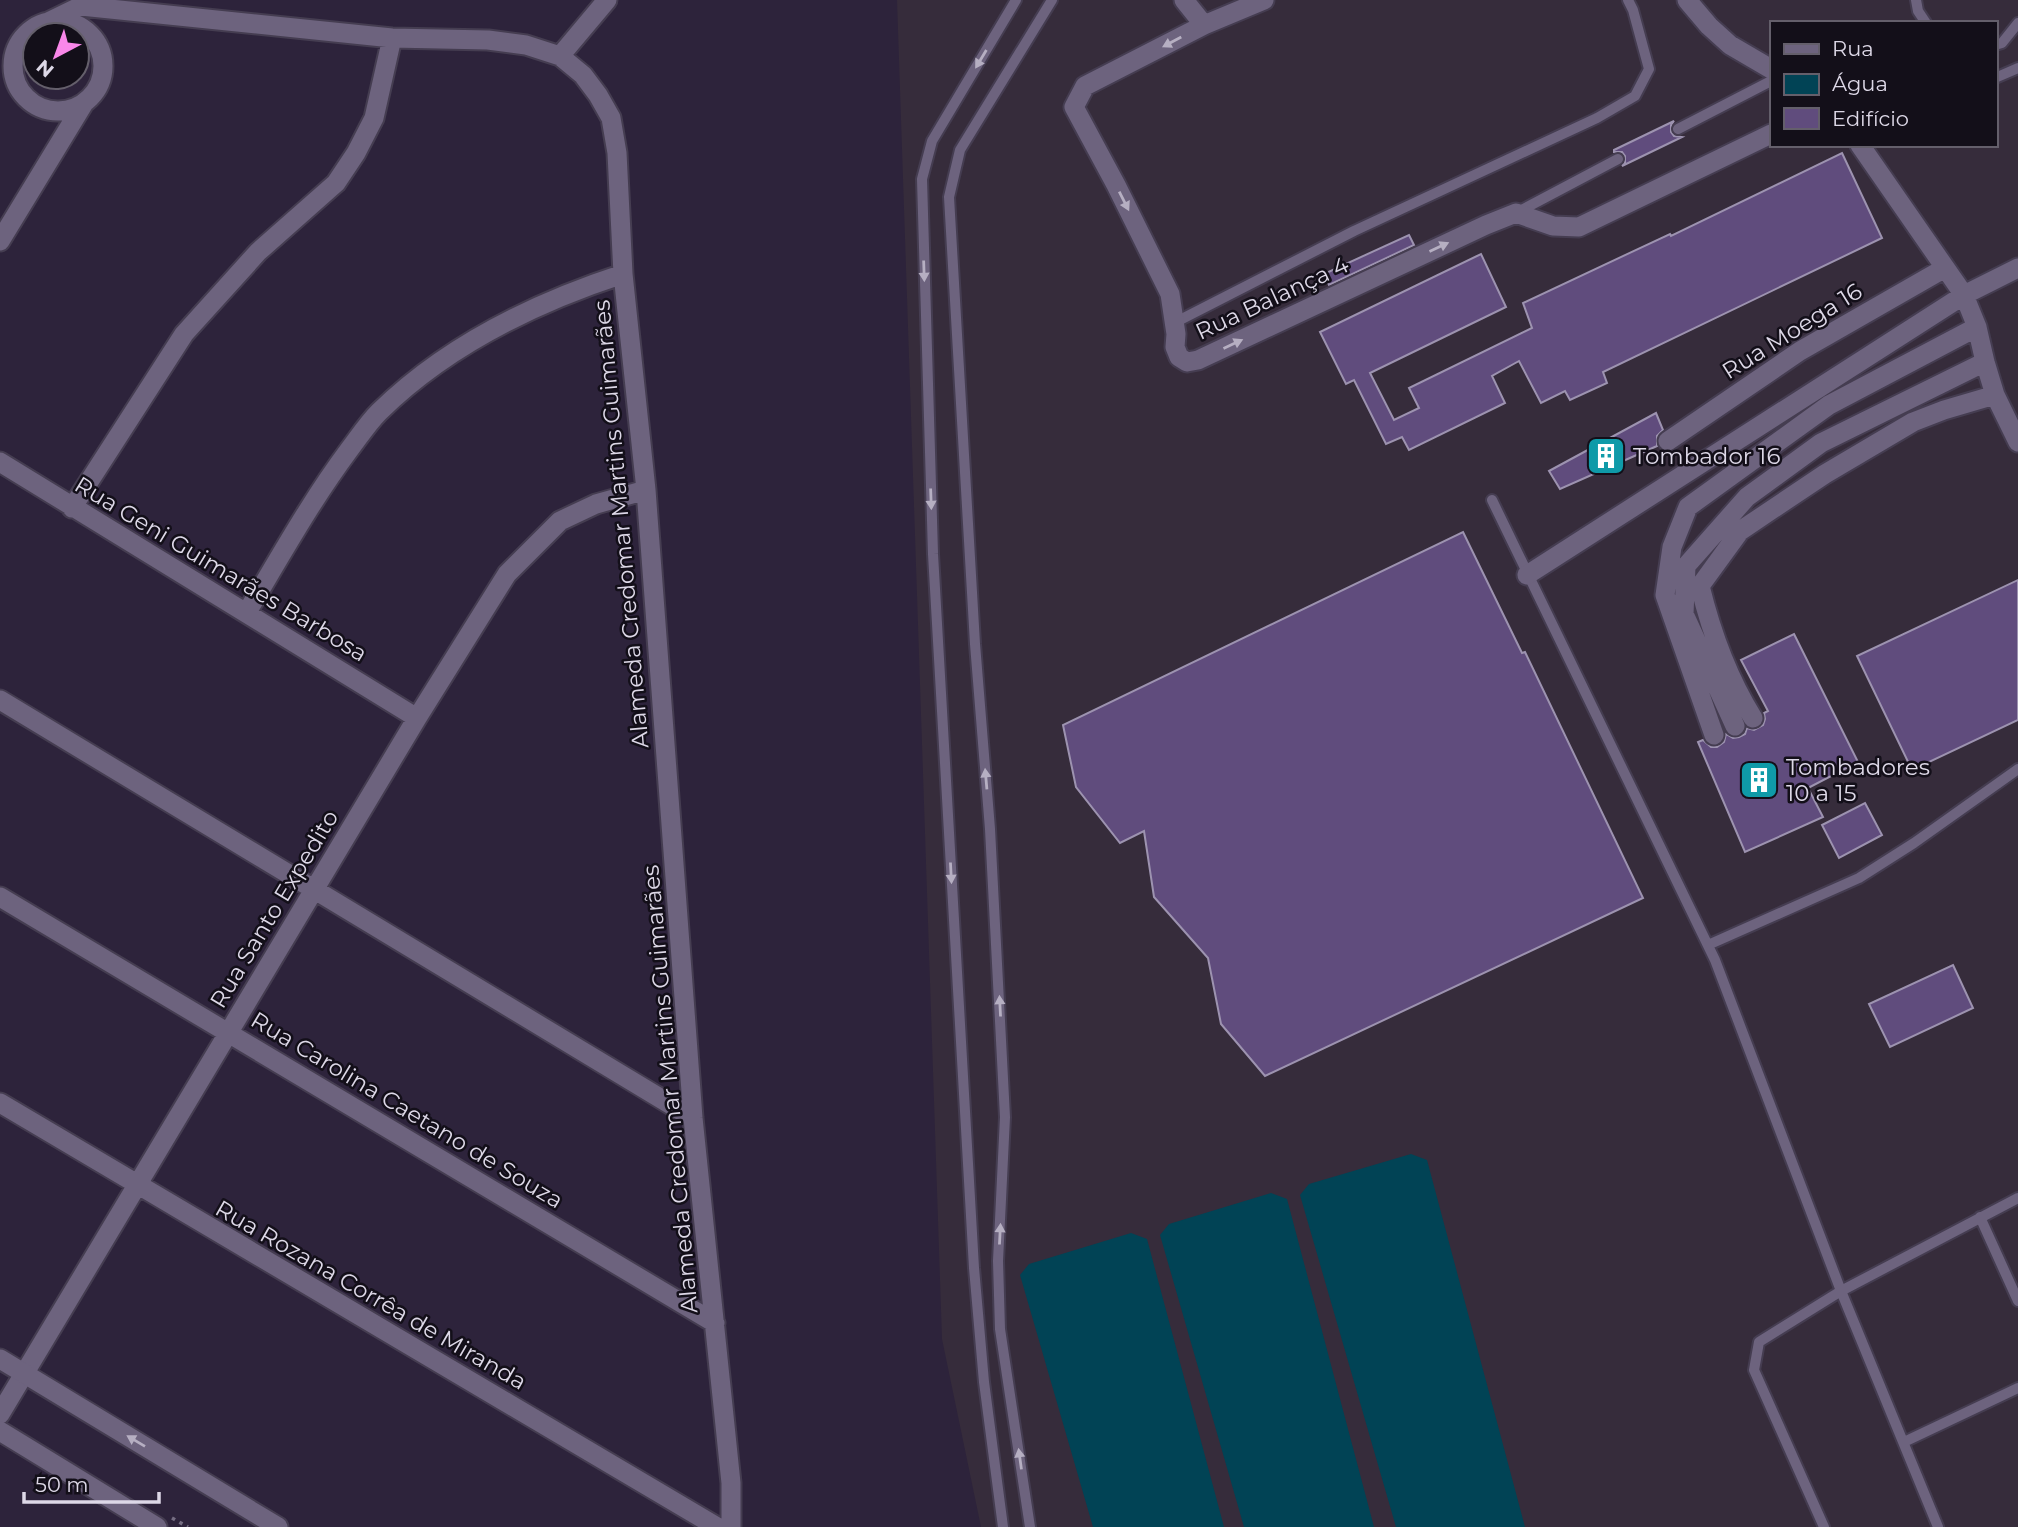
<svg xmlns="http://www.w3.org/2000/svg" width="2018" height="1527" font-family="Montserrat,sans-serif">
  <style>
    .industrial { fill: #362c3b; fill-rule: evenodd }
    .water { fill: #014355 }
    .building { fill: #604c7d; stroke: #9d93b0; stroke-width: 2 }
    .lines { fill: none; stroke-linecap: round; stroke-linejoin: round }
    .service-casing { stroke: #453d51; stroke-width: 14 }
    .minor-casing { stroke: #453d51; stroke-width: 23 }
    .tertiary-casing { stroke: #453d51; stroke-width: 23 }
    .path { stroke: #756d82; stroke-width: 3.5; stroke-dasharray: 3.5 5; stroke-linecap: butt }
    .service { stroke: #6d637e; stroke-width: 10 }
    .minor { stroke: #6d637e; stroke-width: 19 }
    .tertiary { stroke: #6d637e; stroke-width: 19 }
    .oneway { fill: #b6afc2 }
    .labels { text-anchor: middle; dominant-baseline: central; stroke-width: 5; stroke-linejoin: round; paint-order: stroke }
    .street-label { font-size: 23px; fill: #ddd8e7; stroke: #130f19 }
    .poi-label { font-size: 23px; fill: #ddd8e7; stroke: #130f19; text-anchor: start }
  </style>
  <rect width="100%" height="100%" fill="#2d233b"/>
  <path class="industrial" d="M897 0H2018V1527H981L942 1339ZM1771 23H1995V145H1771Z"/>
  <path class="water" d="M1411 1154 1427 1160 1525 1527H1396L1300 1195 1309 1184Z
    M1271 1193 1287 1199 1374 1527H1244L1160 1235 1169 1224Z
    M1131 1233 1147 1239 1224 1527H1093L1020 1275 1029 1264Z"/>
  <path class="building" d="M1674 121 1671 125V132L1674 136 1682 137 1622 166 1625 163V156L1622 152H1614V150Z
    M1842 153 1882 238 1603 372 1607 383 1570 400 1565 391 1541 403 1519 361 1492 376 1505 403 1409 450 1402 437 1386 444 1354 380 1346 384 1320 332 1481 254 1506 307 1370 373 1394 420 1419 408 1409 388 1532 328 1523 303 1670 234 1671 236Z
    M1409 235 1414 245 1329 285 1324 274Z
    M1656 413 1663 430 1657 436V446L1560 489 1549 471Z
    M1463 532 1522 653 1525 652 1643 898 1265 1076 1221 1024 1208 958 1154 897 1144 831 1120 843 1076 787 1063 725Z
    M2018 580V720L1912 770 1857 656Z
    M1794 634 1858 762 1808 788 1823 817 1745 852 1698 742 1703 740 1711 747H1717L1724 742 1726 734 1733 738 1739 737 1745 734 1747 728 1754 730 1763 725 1765 719 1764 713 1768 711 1741 660Z
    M1865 803 1882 835 1839 858 1822 825Z
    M1953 965 1973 1008 1890 1047 1869 1004Z"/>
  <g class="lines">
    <g class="service-casing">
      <path id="service" d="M1916 0 1918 11 1926 23
        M1995 45 2002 43 2018 23
        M1995 78 2018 68
        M1678 129 1771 81
        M1516 213 1618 159
        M1174 323 1354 231 1597 118 1635 96 1649 69 1633 10 1628 0
        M1492 500 1715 960 1841 1291 1938 1527
        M1708 945 1859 878 1914 843 2018 769
        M1980 1217 2018 1301
        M1904 1442 2018 1388
        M1003 1527 984 1382 974 1268 933 554 922 179 932 141 1016 0
        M1030 1527 1000 1329 998 1261 1005 1117 990 829 975 644 949 197 960 150 1052 0
        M1824 1527 1754 1370 1759 1342 1841 1291 2018 1198"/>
    </g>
    <g class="minor-casing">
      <path id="minor" d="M1184 0 1204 25 1085 86 1074 107 1116 185 1170 294 1176 334 1175 347 1179 357 1187 362 1198 360 1486 225 1516 213 1553 226 1579 227 1771 134
        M1687 0 1709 26 1730 45 1771 69
        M13 66a45 45 0 1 1 90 0a45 45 0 1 1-90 0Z
        M46 23 81 6 392 38 488 40 526 45 560 56 583 75 598 95 611 118 617 153 623 274 646 490 693 1118 731 1483V1527
        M1204 25 1264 0
        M560 56 607 0
        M1860 145 1964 295 1977 327 1985 362 1995 395 2018 442
        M0 241 84 103
        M1668 441 1800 351 1945 268
        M0 462 417 718
        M72 508 184 334 258 252 336 183 356 153 374 118 392 38
        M1527 575 1964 295 2018 268
        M247 612C280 557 311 501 349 450 359 437 368 423 379 412 446 346 534 303 623 274
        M0 700 693 1118
        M1753 718C1728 678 1711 631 1700 586L1740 531 1825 474 1913 422 1944 410 1995 395
        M1735 726 1684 614 1686 566 1747 497 1821 443 1985 362
        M1714 735 1665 595 1672 547 1688 507 1829 405 1977 327
        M0 897 715 1323
        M0 1103 717 1527
        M0 1414 417 718 507 574 560 521 596 504 646 490"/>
    </g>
    <g class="tertiary-casing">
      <path id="tertiary" d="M0 1359 278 1527
        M0 1431 157 1527"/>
    </g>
    <path class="path" d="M172 1518 188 1527"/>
    <use href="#service" class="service"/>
    <use href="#minor" class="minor"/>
    <use href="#tertiary" class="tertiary"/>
  </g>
  <defs><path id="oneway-solid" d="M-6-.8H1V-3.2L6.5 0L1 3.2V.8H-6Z" transform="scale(1.75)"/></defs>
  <g class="oneway">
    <use href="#oneway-solid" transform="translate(1172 42) rotate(152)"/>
    <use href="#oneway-solid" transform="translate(981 59) rotate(121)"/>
    <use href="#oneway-solid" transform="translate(1124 201) rotate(63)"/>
    <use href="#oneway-solid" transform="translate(1439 247) rotate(-25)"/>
    <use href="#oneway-solid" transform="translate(924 271) rotate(88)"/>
    <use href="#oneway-solid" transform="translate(1233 344) rotate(-25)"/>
    <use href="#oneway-solid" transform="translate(931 499) rotate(88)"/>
    <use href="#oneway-solid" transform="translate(986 779) rotate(-95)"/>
    <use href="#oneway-solid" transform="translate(951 873) rotate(87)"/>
    <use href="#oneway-solid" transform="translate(1000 1006) rotate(-93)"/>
    <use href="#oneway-solid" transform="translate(1000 1234) rotate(-87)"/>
    <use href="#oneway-solid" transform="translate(136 1441) rotate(-149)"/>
    <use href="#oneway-solid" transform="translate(1020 1459) rotate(-98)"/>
  </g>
  <defs>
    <g id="building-square" transform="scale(2.0125)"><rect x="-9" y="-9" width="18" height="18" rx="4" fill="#0f9aa8" stroke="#130f19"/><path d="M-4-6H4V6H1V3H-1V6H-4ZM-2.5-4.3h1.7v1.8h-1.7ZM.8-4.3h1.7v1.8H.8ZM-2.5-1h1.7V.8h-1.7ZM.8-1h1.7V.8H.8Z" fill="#fff"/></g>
  </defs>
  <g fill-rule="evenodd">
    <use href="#building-square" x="1606" y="456"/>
    <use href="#building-square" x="1759" y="780"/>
  </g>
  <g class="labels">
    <g class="street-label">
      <text transform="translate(1272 298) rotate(-25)">Rua Balança 4</text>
      <text transform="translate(1792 331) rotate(-32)">Rua Moega 16</text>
      <text transform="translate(621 524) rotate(-95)">Alameda Credomar Martins Guimarães</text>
      <text transform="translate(221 569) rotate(31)">Rua Geni Guimarães Barbosa</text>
      <text transform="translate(274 909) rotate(-59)">Rua Santo Expedito</text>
      <text transform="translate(670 1089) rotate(-95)">Alameda Credomar Martins Guimarães</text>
      <text transform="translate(407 1110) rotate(31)">Rua Carolina Caetano de Souza</text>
      <text transform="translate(371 1295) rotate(30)">Rua Rozana Corrêa de Miranda</text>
    </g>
    <g class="poi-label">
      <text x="1633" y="456">Tombador 16</text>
      <text x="1786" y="767">Tombadores<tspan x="1786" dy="26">10 a 15</tspan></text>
    </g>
  </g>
  <rect x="1770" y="21" width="228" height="126" fill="#130f19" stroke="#645f6b" stroke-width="2"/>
  <rect x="1784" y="44" width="35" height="10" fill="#6d637e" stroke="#645f6b" stroke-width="2"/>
  <text x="1832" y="56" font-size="21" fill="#ddd8e7">Rua</text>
  <rect x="1784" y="74" width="35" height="21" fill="#014355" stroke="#645f6b" stroke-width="2"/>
  <text x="1832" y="91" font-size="21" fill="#ddd8e7">Água</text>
  <rect x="1784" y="108" width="35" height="21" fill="#604c7d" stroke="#645f6b" stroke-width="2"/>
  <text x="1832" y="126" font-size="21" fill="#ddd8e7">Edifício</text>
  <g transform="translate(56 56) rotate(221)"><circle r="33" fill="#130f19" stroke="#645f6b" stroke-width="2"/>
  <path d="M0-5L12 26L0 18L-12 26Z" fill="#f987e9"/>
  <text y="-10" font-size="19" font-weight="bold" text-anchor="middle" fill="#ddd8e7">N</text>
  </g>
  <path d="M24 1492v10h135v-10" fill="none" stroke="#ddd8e7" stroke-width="3.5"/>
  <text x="35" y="1492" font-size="21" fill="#ddd8e7" stroke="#130f19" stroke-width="5" paint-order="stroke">50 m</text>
</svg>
